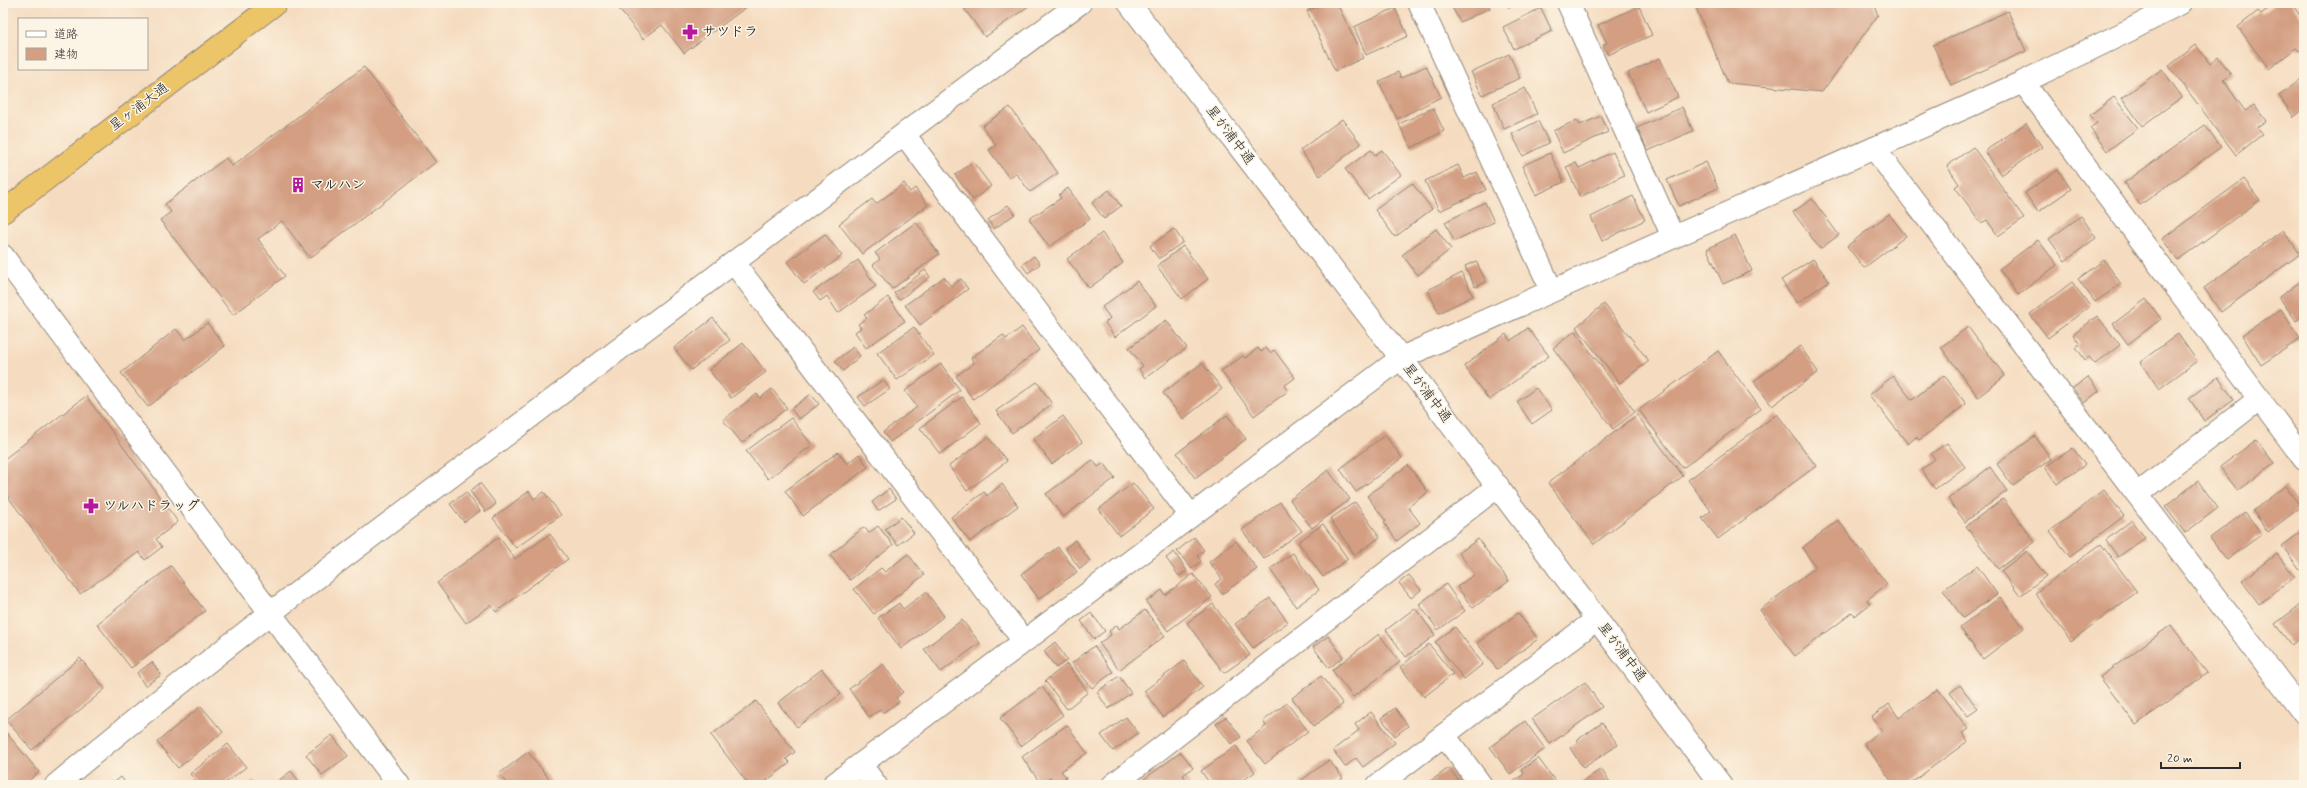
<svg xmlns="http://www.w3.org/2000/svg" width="2307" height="788" font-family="Mynerve,'Klee One',sans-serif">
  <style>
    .building { fill: #d39e82 }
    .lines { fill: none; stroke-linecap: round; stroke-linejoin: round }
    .minor-casing { stroke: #908476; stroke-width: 24 }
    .highway-casing { stroke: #908476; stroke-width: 24 }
    .minor { stroke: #fff; stroke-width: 22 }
    .highway { stroke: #edc569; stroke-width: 22 }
    .labels { text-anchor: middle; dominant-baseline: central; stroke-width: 3; stroke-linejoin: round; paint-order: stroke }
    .poi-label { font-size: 14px; font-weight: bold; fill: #2b2b2b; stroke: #fcf5e5; text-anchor: start }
    .street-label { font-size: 14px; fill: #2b2b2b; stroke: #fcf5e5 }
  </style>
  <rect width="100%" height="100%" fill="#fcf5e5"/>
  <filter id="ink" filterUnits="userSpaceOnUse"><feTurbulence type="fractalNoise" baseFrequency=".025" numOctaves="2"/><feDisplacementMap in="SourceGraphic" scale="8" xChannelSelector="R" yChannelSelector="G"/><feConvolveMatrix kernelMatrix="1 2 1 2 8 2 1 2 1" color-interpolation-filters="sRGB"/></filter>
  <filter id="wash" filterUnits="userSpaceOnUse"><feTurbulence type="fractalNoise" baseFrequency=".012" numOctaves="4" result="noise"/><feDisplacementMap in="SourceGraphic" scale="16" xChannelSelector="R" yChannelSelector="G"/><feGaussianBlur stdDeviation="0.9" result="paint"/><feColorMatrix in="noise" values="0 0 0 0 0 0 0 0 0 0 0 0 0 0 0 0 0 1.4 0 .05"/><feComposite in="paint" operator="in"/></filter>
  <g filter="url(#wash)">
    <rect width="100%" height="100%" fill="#f5dcc0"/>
    <g id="blocks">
      <path class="building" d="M614 3H752L684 53 662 25 643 39Z
        M960 3H1033L985 37Z
        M1325 3H1337L1363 58 1335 71 1307 11Z
        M1450 3H1487L1490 8 1460 22Z
        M1507 3H1519L1509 8Z
        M1694 3H1873L1878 15 1822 92 1728 83Z
        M2276 3H2291L2304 21V47L2299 51 2296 48 2269 69 2238 27 2258 11 2261 14Z
        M1639 6 1652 35 1608 55 1603 45 1607 43 1598 25Z
        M1395 8 1408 36 1366 55 1354 27Z
        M1541 8 1552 31 1514 49 1503 27Z
        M2008 11 2026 51 1951 85 1933 45Z
        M2196 45 2210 64 2218 57 2231 74 2223 80 2245 111 2254 105 2266 121 2257 127 2263 134 2236 155 2169 66Z
        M1509 54 1520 78 1482 95 1471 72Z
        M1660 58 1678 97 1646 112 1628 73Z
        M1426 66 1441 97 1397 119 1379 82 1398 72 1401 78Z
        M364 67 436 162 310 258 282 221 258 239 285 276 233 315 160 220 171 212 165 204 226 158 232 166Z
        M2162 69 2182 97 2142 126 2122 98Z
        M2304 77V109L2294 117 2279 96Z
        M1525 88 1537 114 1504 129 1493 103Z
        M2114 97 2138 128 2107 151 2090 128 2097 123 2090 115Z
        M1010 107 1058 173 1030 192 1016 173 1009 178 989 150 996 145 982 126Z
        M1682 107 1693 131 1648 151 1637 128Z
        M1433 108 1444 131 1411 148 1399 124Z
        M1601 116 1608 132 1563 153 1553 131 1577 120 1580 125Z
        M1342 119 1361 144 1320 176 1300 150Z
        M1538 121 1549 143 1523 156 1512 134Z
        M2026 123 2042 147 2001 175 1985 151Z
        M2205 125 2221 147 2140 205 2124 183Z
        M1973 147 2024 218 1998 236 1987 220 1981 223 1955 187 1959 184 1947 166Z
        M1371 150 1375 155 1382 150 1401 175 1368 199 1345 169Z
        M1613 152 1624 175 1580 197 1566 167 1576 163 1579 168Z
        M1550 153 1564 182 1536 195 1522 166Z
        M973 162 991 186 973 200 955 175Z
        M1706 162 1718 188 1679 206 1667 180Z
        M1458 165 1464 178 1477 172 1486 190 1439 211 1425 181Z
        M2058 170 2071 189 2038 212 2025 193Z
        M2244 179 2260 200 2178 260 2162 239Z
        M904 183 910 192 915 188 928 205 862 254 839 224 872 199 876 204Z
        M1412 183 1432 209 1395 237 1375 210Z
        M1068 188 1090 219 1049 247 1029 219 1061 198 1059 195Z
        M1109 190 1121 206 1104 219 1092 203Z
        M1633 196 1645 220 1602 241 1591 217Z
        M1812 199 1839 235 1820 249 1793 212Z
        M1485 202 1494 222 1454 241 1445 222Z
        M1008 205 1015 214 994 229 988 220Z
        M1889 214 1906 236 1864 268 1847 246Z
        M2081 216 2096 238 2065 261 2049 239Z
        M916 222 939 254 892 289 873 265 880 259 875 253Z
        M1174 229 1183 242 1159 259 1150 246Z
        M1436 229 1451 249 1418 275 1402 255Z
        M2283 230 2300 254 2221 312 2204 288Z
        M1102 233 1123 263 1089 288 1067 259Z
        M825 234 842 256 804 284 787 262Z
        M1735 235 1752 271 1723 284 1707 249Z
        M2038 240 2057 265 2018 295 1999 269Z
        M1183 246 1208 279 1182 299 1157 266Z
        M1034 256 1040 264 1028 273 1022 265Z
        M1813 259 1829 281 1797 303 1781 280Z
        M858 260 876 286 838 313 827 296 820 301 813 292Z
        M2104 260 2121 284 2095 302 2078 279Z
        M1476 261 1486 282 1475 287 1465 266Z
        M925 270 930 277 899 300 894 293Z
        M1462 273 1473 296 1439 313 1428 290Z
        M944 277 951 286 961 279 968 289 920 325 905 305Z
        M2304 279V315L2296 321 2279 297Z
        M1137 281 1156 306 1115 337 1105 323 1110 318 1102 307Z
        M2072 282 2090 306 2048 338 2030 314Z
        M888 297 905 321 866 348 855 332 861 328 858 324 867 318 864 315Z
        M2146 299 2161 319 2128 344 2113 324Z
        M1604 304 1649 361 1620 383 1576 327Z
        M2281 309 2300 339 2261 365 2242 335Z
        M2097 316 2120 345 2095 364 2089 357 2085 360 2076 347 2080 344 2073 335Z
        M713 318 730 340 691 370 674 348Z
        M1166 320 1187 348 1145 378 1139 369 1143 366 1129 348Z
        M207 323 225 346 148 407 121 373 176 329 185 340Z
        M914 327 934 355 897 380 877 353Z
        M1022 327 1039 350 973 399 956 376 974 363 971 358 1003 335 1006 339Z
        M1968 327 2005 376 1978 397 1941 347Z
        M1528 328 1549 356 1489 400 1464 366 1506 334 1510 341Z
        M1575 331 1635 412 1613 429 1553 348Z
        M2178 334 2197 361 2159 389 2140 362Z
        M743 343 766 372 731 398 709 370Z
        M1800 346 1818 372 1772 406 1754 381Z
        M853 347 860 356 843 371 835 361Z
        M1258 348 1261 352 1266 348 1270 353 1274 350 1295 378 1284 386 1288 391 1254 416 1221 371 1243 356 1245 358Z
        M1718 351 1761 409 1683 468 1639 410Z
        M1202 363 1222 389 1183 419 1163 393Z
        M941 364 960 390 890 442 883 432 917 407 905 391Z
        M1944 375 1966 404 1919 440 1916 437 1908 444 1869 395 1893 376 1912 400Z
        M2088 377 2099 391 2084 403 2073 388Z
        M2218 377 2234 400 2204 421 2189 398Z
        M883 380 890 389 865 406 858 397Z
        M1037 382 1052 404 1012 433 996 411Z
        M1536 388 1552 410 1532 424 1517 402Z
        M772 389 787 408 742 443 723 420 757 394 760 398Z
        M811 394 819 404 799 419 791 409Z
        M86 396 178 522 156 539 162 547 145 560 139 552 80 594 3 490V460Z
        M962 397 981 423 940 454 920 428Z
        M1777 414 1816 466 1718 539 1702 518 1711 511 1688 480Z
        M1227 415 1246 439 1195 478 1177 453Z
        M1637 415 1683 476 1594 544 1548 483Z
        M1063 416 1082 442 1052 464 1033 439Z
        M791 418 812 445 768 479 746 451Z
        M1385 435 1402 458 1356 492 1340 469Z
        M2035 436 2051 459 2013 486 1997 464Z
        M988 437 1007 461 967 491 949 466Z
        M2256 440 2274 463 2238 491 2220 467Z
        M1947 443 1965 467 1935 489 1921 470 1935 459 1931 454Z
        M2073 448 2085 465 2057 484 2045 467Z
        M838 452 847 464 859 454 868 467 803 516 785 491Z
        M1093 460 1098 467 1104 463 1115 478 1063 517 1046 494Z
        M1408 465 1428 492 1408 507 1420 523 1397 541 1384 523 1386 521 1367 496Z
        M1990 467 2007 491 1965 522 1948 499Z
        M1328 470 1350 499 1312 528 1290 500Z
        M2198 481 2218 508 2185 533 2165 507Z
        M480 483 496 504 486 512 470 491Z
        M1133 483 1154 509 1119 536 1099 509Z
        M1002 484 1018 506 970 542 951 517 984 492 987 496Z
        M2285 486 2301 507 2268 532 2253 511Z
        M889 489 896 499 878 511 872 502Z
        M2104 490 2124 516 2070 557 2050 531Z
        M529 491 534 499 544 492 561 515 516 548 493 518Z
        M466 492 480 511 464 522 450 504Z
        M2003 499 2035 542 1998 569 1966 526Z
        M1280 502 1302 531 1264 559 1242 530Z
        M1355 502 1380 537 1355 555 1330 519Z
        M2245 512 2262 534 2227 560 2210 538Z
        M901 517 914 533 898 545 885 529Z
        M1838 520 1887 584 1867 600 1870 604 1855 616 1852 613 1795 656 1760 610 1816 567 1802 548Z
        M2132 520 2145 538 2118 557 2106 540Z
        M1323 524 1348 559 1323 577 1298 542Z
        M878 526 893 545 850 580 830 555 864 527 869 533Z
        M2304 530V571L2302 572 2282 546Z
        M550 534 568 559 496 612 491 605 466 623 437 583 499 537 515 559Z
        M1194 537 1204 550 1197 556 1201 561 1192 569 1177 551Z
        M1478 539 1509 581 1473 608 1457 587 1475 574 1459 553Z
        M1075 540 1090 561 1080 569 1065 548Z
        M1236 541 1257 569 1222 594 1215 584 1222 579 1209 562Z
        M2101 544 2137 592 2071 641 2035 593Z
        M1058 547 1077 572 1039 599 1021 574Z
        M2027 551 2046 576 2020 596 2001 571Z
        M1174 552 1187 571 1179 576 1166 558Z
        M1293 553 1319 590 1296 607 1270 569Z
        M908 554 924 575 874 614 854 589 881 568 885 572Z
        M2277 554 2295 577 2259 604 2242 581Z
        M171 566 205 611 131 668 97 624Z
        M1977 566 1997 594 1963 618 1943 590Z
        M1193 574 1212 597 1168 631 1146 602 1162 590 1165 595Z
        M1409 575 1421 590 1411 598 1399 583Z
        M1446 584 1465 611 1438 630 1419 604Z
        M926 592 944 616 901 649 878 618 899 603 903 609Z
        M2000 597 2024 628 1983 659 1960 628Z
        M1270 598 1288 622 1253 648 1235 624Z
        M2304 602V636L2291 645 2275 624Z
        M1213 604 1250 655 1224 673 1187 623Z
        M1415 608 1435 635 1406 657 1386 630Z
        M1145 610 1165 636 1119 670 1099 643 1111 635 1109 631 1117 625 1119 629Z
        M1091 613 1105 631 1094 639 1081 621Z
        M1518 613 1538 639 1497 669 1477 643Z
        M962 620 980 643 941 672 924 649Z
        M2171 625 2207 673 2136 725 2100 677Z
        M1455 627 1483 664 1464 679 1435 642Z
        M1379 634 1400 662 1353 697 1332 670Z
        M1328 636 1343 657 1329 668 1313 647Z
        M1055 642 1067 660 1056 668 1044 651Z
        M1429 644 1453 674 1424 697 1400 667Z
        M1094 646 1113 672 1092 688 1072 663Z
        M80 658 105 689 32 750 6 720Z
        M1184 661 1203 687 1163 717 1144 691Z
        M152 662 161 675 145 686 137 673Z
        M883 664 903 692 896 698 899 702 882 713 880 710 869 717 849 689Z
        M1067 664 1088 692 1067 709 1045 681Z
        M822 669 841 694 797 727 778 703Z
        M1119 676 1131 693 1108 709 1097 692Z
        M1321 676 1343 704 1314 726 1292 698Z
        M1585 682 1602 707 1550 744 1532 719Z
        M1960 685 1978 709 1968 716 1950 693Z
        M1042 687 1063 715 1021 746 1000 718Z
        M1938 689 1968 729 1962 733 1968 741 1908 785H1894L1864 743 1882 730 1872 717 1889 704 1899 718Z
        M756 701 795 752 786 759 790 763 761 785H749L711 735Z
        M1287 703 1308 731 1265 764 1247 741 1266 726 1263 721Z
        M201 706 223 732 178 768 157 742Z
        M1395 708 1408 726 1395 736 1381 718Z
        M1371 712 1395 743 1363 767 1356 758 1345 767 1333 750 1359 730 1355 724Z
        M1126 717 1138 733 1113 751 1101 735Z
        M1226 717 1241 737 1231 744 1216 724Z
        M1525 721 1545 749 1510 774 1490 747Z
        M1602 723 1618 745 1583 768 1570 748 1579 742 1577 740Z
        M1067 725 1087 753 1061 771 1066 777 1055 785 1050 778 1041 784 1022 757Z
        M5 731 39 772 24 785H9L3 778Z
        M332 735 348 756 322 775 306 755Z
        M228 744 246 767 223 785H199L190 774Z
        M1236 746 1255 772 1236 785H1211L1201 771Z
        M528 752 554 785H508L499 774Z
        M1181 752 1193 768 1183 775 1190 785H1140L1139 783Z
        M1538 758 1558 785H1509L1524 774 1521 770Z
        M1329 760 1343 778 1334 785H1301L1299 782Z
        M1449 768 1462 785H1425Z
        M1601 769 1612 785H1578Z
        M291 771 302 785H273Z
        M121 777 127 785H111Z
        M254 780 258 785H248Z"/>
    </g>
  </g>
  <g filter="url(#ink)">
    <use href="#blocks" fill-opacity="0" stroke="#908476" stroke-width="1"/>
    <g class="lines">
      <g class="minor-casing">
        <path id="minor" d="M1129 3 1401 358 1721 785
          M1419 3 1552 291
          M1568 3 1673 237
          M2023 82 2304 459
          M904 134 1191 516
          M1874 148 2304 714
          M3 256 399 785
          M734 263 1024 641
          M2138 494 2259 399
          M1444 735 1481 785
          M861 765 876 785
          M56 785C208 657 368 539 526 420 710 280 894 140 1080 3
          M833 785 1401 358 2023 82 2132 29 2181 3
          M1113 785 1498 486
          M1378 785 1597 619"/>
      </g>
      <g class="highway-casing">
        <path id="highway" d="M3 212 276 3"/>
      </g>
      <use href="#minor" class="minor"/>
      <use href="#highway" class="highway"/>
    </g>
  </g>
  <defs>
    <g id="pharmacy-bare" transform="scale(1.2)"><path d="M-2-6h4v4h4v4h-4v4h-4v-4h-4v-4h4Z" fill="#b5179e" stroke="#fcf5e5" stroke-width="2.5" paint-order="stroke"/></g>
    <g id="building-bare" transform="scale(1.2)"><path d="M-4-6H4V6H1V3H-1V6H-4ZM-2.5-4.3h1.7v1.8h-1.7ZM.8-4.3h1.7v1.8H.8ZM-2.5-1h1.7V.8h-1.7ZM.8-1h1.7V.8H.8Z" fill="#b5179e" stroke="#fcf5e5" stroke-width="2.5" paint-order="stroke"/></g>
  </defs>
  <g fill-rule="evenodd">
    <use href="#pharmacy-bare" x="690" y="32"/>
    <use href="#building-bare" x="298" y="185"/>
    <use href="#pharmacy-bare" x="91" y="506"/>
  </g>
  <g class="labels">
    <g class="poi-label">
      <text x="702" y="32">サツドラ</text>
      <text x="310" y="185">マルハン</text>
      <text x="103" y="506">ツルハドラッグ</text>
    </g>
    <g class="street-label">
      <text transform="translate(139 107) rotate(-37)">星ヶ浦大通</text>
      <text transform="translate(1230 135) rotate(53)">星が浦中通</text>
      <text transform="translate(1427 393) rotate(53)">星が浦中通</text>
      <text transform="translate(1622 652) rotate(53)">星が浦中通</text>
    </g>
  </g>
  <rect width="2307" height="788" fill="none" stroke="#fcf5e5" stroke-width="16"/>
  <rect x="18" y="18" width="130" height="52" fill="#fcf5e5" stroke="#a8a49b"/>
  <rect x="26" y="31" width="20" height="6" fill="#ffffff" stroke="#a8a49b"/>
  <text x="54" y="38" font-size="12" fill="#2b2b2b">道路</text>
  <rect x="26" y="48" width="20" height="12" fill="#d39e82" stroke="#a8a49b"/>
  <text x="54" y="58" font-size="12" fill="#2b2b2b">建物</text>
  <path d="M2161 762v6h79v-6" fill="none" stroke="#2b2b2b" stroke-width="2"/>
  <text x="2167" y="762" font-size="12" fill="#2b2b2b" stroke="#fcf5e5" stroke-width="3" paint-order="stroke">20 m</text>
</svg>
